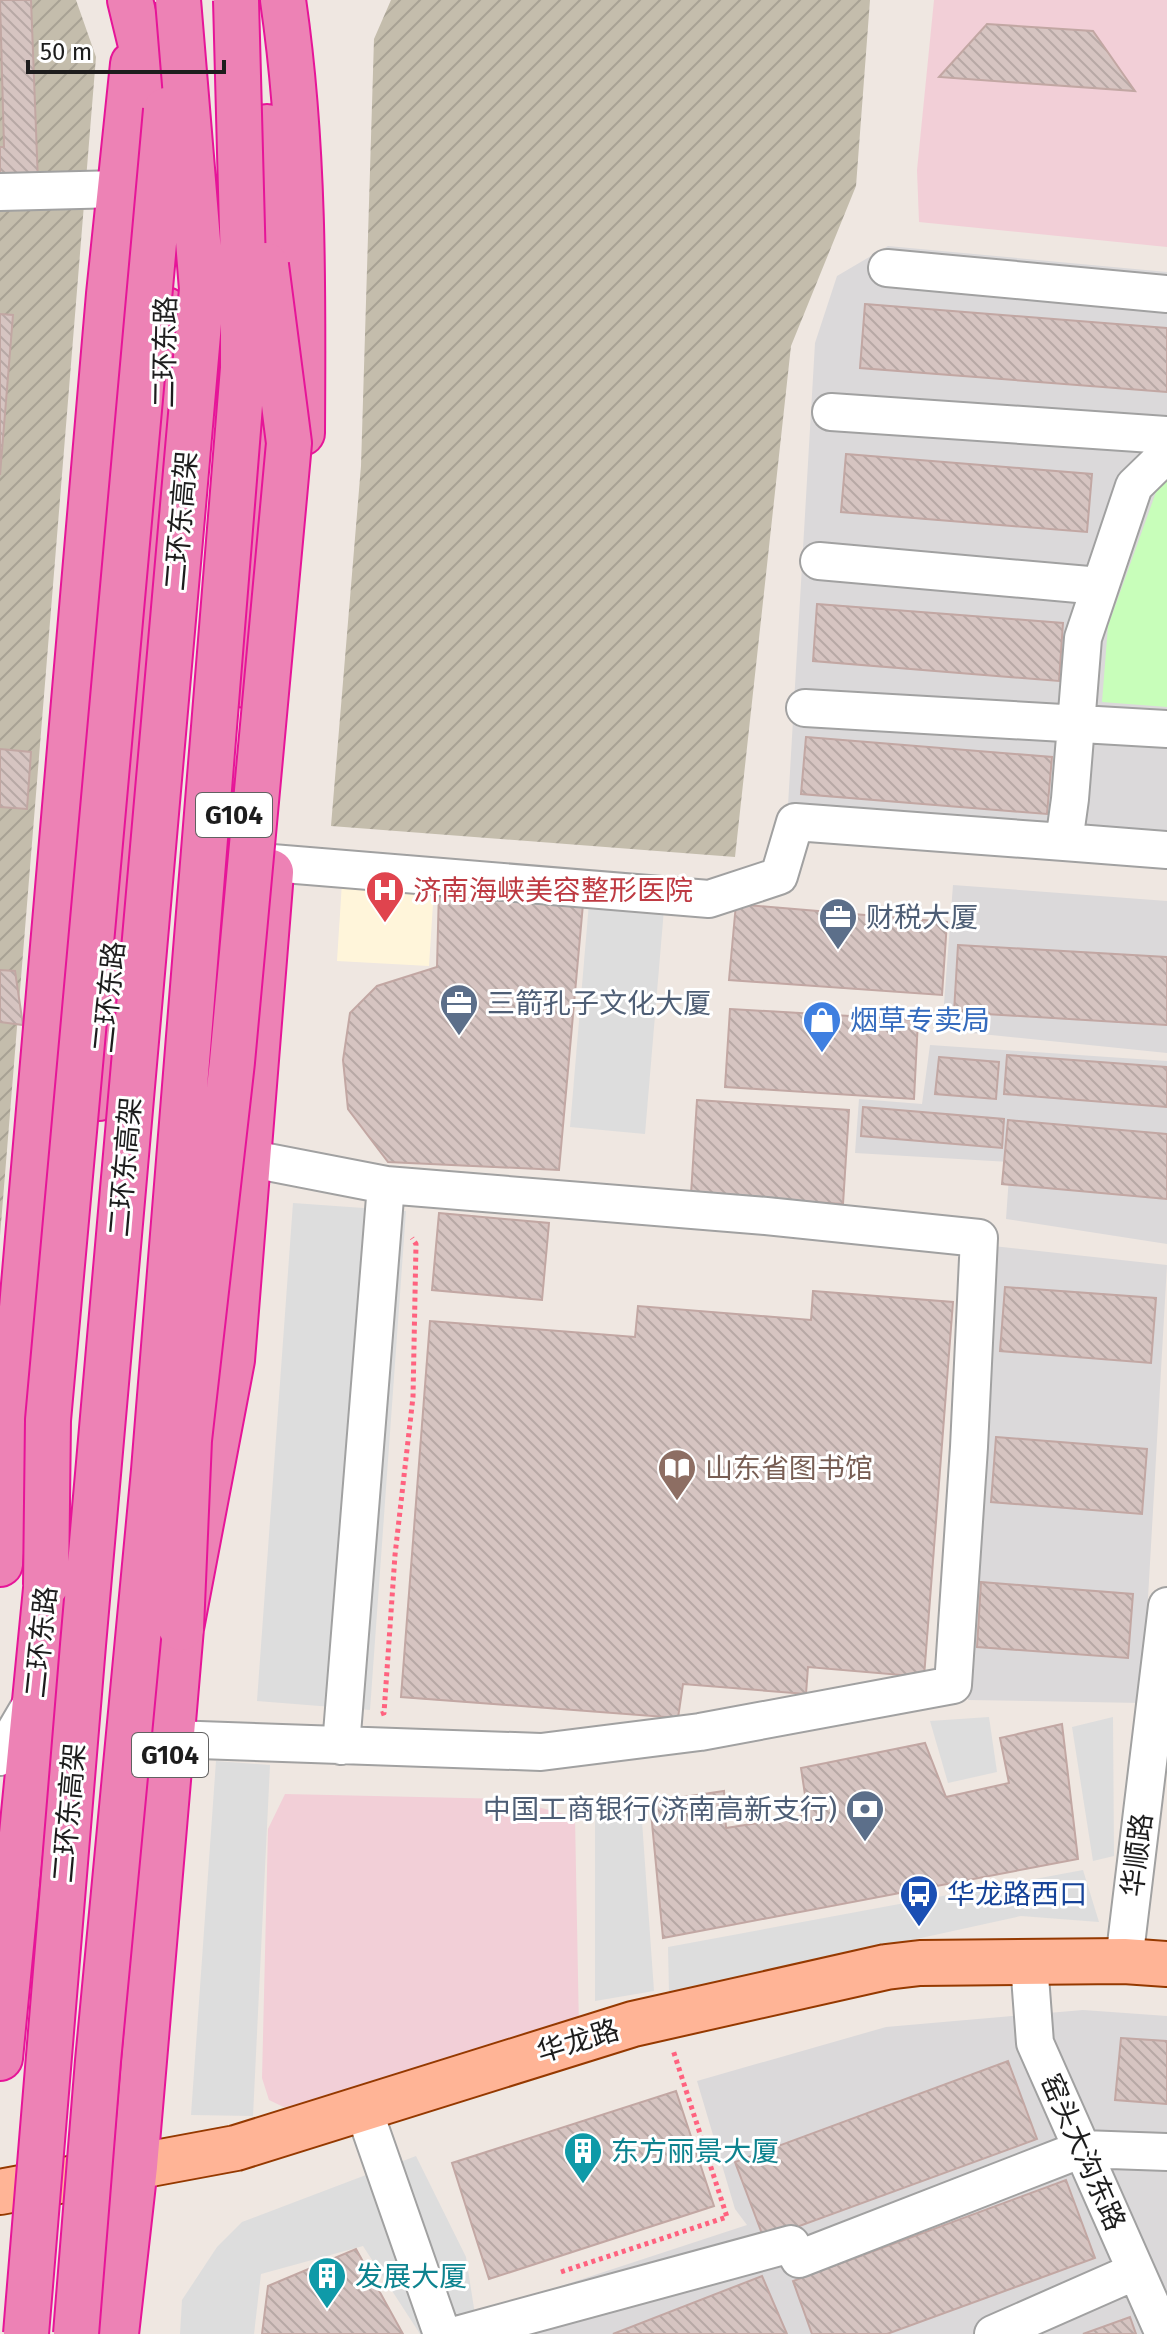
<svg xmlns="http://www.w3.org/2000/svg" width="1167" height="2334" font-family="'Fira Sans','Noto Sans SC',sans-serif">
  <style>
    .residential { fill: #dbd9da }
    .commercial { fill: #f2cfd7 }
    .education { fill: #fff5da }
    .construction { fill: url(#construction-furrows) }
    .park { fill: #c8feba }
    .parking { fill: #ddd }
    .building { fill: url(#building-back-hatch); stroke: #c2a7a3; stroke-width: 2 }
    .lines { fill: none; stroke-linecap: round; stroke-linejoin: round }
    .minor-casing { stroke: #a1a1a1; stroke-width: 40 }
    .major-casing { stroke: #953900; stroke-width: 48 }
    .highway-casing { stroke: #e61598; stroke-width: 48 }
    .path { stroke: #ff627f; stroke-width: 5; stroke-dasharray: 4 4; stroke-linecap: butt }
    .minor { stroke: #fff; stroke-width: 36 }
    .major { stroke: #ffb496; stroke-width: 44 }
    .highway { stroke: #ed82b5; stroke-width: 44 }
    .highway-bridge-casing { stroke: #e61598; stroke-width: 48; stroke-linecap: butt }
    .highway-bridge { stroke: #ed82b5; stroke-width: 44 }
    .labels { text-anchor: middle; dominant-baseline: central; stroke-width: 6; stroke-linejoin: round; paint-order: stroke }
    .shield { fill: #fff; stroke: #616161; stroke-width: 2 }
    .shield-label { font-size: 26px; font-weight: bold; fill: #1d1d1d }
    .street-label { font-size: 28px; fill: #1d1d1d; stroke: #fff }
    .health-label { font-size: 28px; fill: #be3a42; stroke: #fff; text-anchor: start }
    .service-label { font-size: 28px; fill: #4e5e75; stroke: #fff; text-anchor: start }
    .shop-label { font-size: 28px; fill: #366cbe; stroke: #fff; text-anchor: start }
    .education-label { font-size: 28px; fill: #785e54; stroke: #fff; text-anchor: start }
    .transit-label { font-size: 28px; fill: #164399; stroke: #fff; text-anchor: start }
    .culture-label { font-size: 28px; fill: #0d838f; stroke: #fff; text-anchor: start }
  </style>
  <defs>
    <pattern id="construction-furrows" width="10" height="10" patternUnits="userSpaceOnUse" patternTransform="scale(2)"><rect width="10" height="10" fill="#c4bdac"/><path d="M-1 1l2-2M0 10L10 0M9 11l2-2" fill="none" stroke="#a8a294"/></pattern>
    <pattern id="building-back-hatch" width="6" height="6" patternUnits="userSpaceOnUse" patternTransform="scale(2)"><rect width="6" height="6" fill="#d6c4c1"/><path d="M-1 5l2 2M0 0l6 6M5-1l2 2" fill="none" stroke="#b7a8a5"/></pattern>
  </defs>
  <rect width="100%" height="100%" fill="#efe7e1"/>
  <path class="residential" d="M888 246 1167 272V868L786 840 815 343 837 276Z
    M953 885 1167 901V1053L942 1030Z
    M930 1045 1167 1061V1244L1006 1219 1010 1162 855 1153 859 1099 922 1104Z
    M993 1246 1167 1265 1142 1703 968 1700Z
    M1083 2010 1167 2016V2334H491L485 2311 747 2225 735 2209 697 2081 886 2027Z"/>
  <path class="commercial" d="M934 0H1167V247L919 222 917 170Z
    M285 1794 508 1799 575 1817 579 2030 298 2114 269 2100 262 2078 268 1829Z"/>
  <path class="education" d="M342 882 434 888 429 966 337 961Z"/>
  <path class="construction" d="M0 0H76L96 57 0 1236Z
    M391 0H870L856 186 791 346 735 857 331 826 361 466 374 39Z"/>
  <path class="park" d="M1167 479V707L1102 702 1108 626 1156 492Z"/>
  <path class="parking" d="M589 903 664 909 645 1134 570 1127Z
    M293 1203 406 1211 370 1710 257 1701Z
    M989 1717 997 1772 948 1783 930 1721Z
    M1113 1717 1114 1856 1093 1861 1072 1727Z
    M216 1761 270 1765 253 2116 191 2115Z
    M641 1807 654 1991 595 2001V1812Z
    M1083 1870 1099 1922 1021 1916 669 1993 668 1947Z
    M416 2156 466 2257 478 2334H420L363 2246 261 2274 254 2334H180L182 2300 217 2247 242 2222Z"/>
  <path class="building" d="M0 0H31L38 182 0 183V147H4Z
    M987 24 1093 31 1135 91 939 77Z
    M865 304 1167 328V392L860 368Z
    M0 314 13 315 0 475Z
    M846 454 1092 474 1087 532 841 512Z
    M817 604 1063 623 1059 681 813 661Z
    M806 737 1052 757 1047 814 801 794Z
    M0 749 31 752 27 809 0 807Z
    M439 889 583 904 559 1170 388 1162 348 1109 343 1060 350 1013 377 986 437 967Z
    M736 904 947 922 942 995 729 980Z
    M958 945 1167 957V1025L954 1012Z
    M0 970 15 971 23 1025 0 1022Z
    M730 1009 918 1020 914 1099 725 1087Z
    M1007 1055 1167 1067V1107L1004 1094Z
    M939 1057 999 1062 996 1099 935 1094Z
    M697 1100 849 1110 843 1204 691 1194Z
    M863 1107 1004 1119 1002 1148 861 1136Z
    M1008 1120 1167 1134V1199L1002 1184Z
    M439 1213 549 1223 542 1300 432 1290Z
    M1005 1287 1156 1298 1151 1363 1000 1351Z
    M813 1291 953 1302 924 1677 808 1667 806 1694 683 1684 678 1718 401 1697 430 1321 635 1337 638 1306 811 1320Z
    M996 1437 1147 1449 1142 1514 991 1502Z
    M981 1582 1133 1594 1128 1658 977 1647Z
    M1062 1724 1078 1859 663 1938 650 1802 724 1791 726 1828 808 1815 801 1768 925 1743 946 1797 1009 1783 1000 1738Z
    M1121 2038 1167 2041V2104L1115 2100Z
    M1008 2061 1037 2139 764 2239 735 2162Z
    M676 2091 714 2206 489 2279 452 2163Z
    M1066 2180 1095 2258 887 2334H812L793 2281Z
    M356 2249 403 2334H262L268 2286Z
    M762 2276 787 2334H613Z
    M1130 2317 1136 2334H1083Z"/>
  <g class="lines">
    <g class="minor-casing">
      <path id="minor" d="M0 192 120 189
        M887 268 1167 294
        M831 412 1167 435
        M819 561 1100 586
        M805 708 1167 729
        M1064 842 1167 850
        M272 863 709 899 779 876 795 822 1064 842 1070 799 1083 638 1134 486 1167 454
        M171 1739 541 1752 700 1732 953 1685 969 1447 979 1238 766 1216 386 1185 247 1158
        M341 1746 386 1185
        M0 1757 34 1699
        M1124 1961 1167 1606
        M1029 1963 1035 2043 1164 2334
        M363 2108 442 2334
        M460 2334 791 2244 799 2259 1082 2149 1167 2152
        M993 2334 1136 2271"/>
    </g>
    <g class="major-casing">
      <path id="major" d="M0 2192 236 2148 633 2024 886 1967 920 1963 1124 1961 1167 1964"/>
    </g>
    <g class="highway-casing">
      <path id="highway" d="M130 0 167 153
        M283 0C304 143 303 289 302 433
        M267 127V302
        M245 685 268 423V379
        M99 1098 163 439 166 310
        M0 1564 109 294 133 64
        M0 2058 50 1548
        M116 2334 135 2166 181 1628 232 1360 271 872"/>
    </g>
    <path class="path" d="M381 1714 384 1713 395 1555 413 1397 416 1244 412 1238
      M561 2272 727 2217 673 2050"/>
    <use href="#minor" class="minor"/>
    <use href="#major" class="major"/>
    <use href="#highway" class="highway"/>
    <g class="highway-bridge-casing">
      <path id="highway-bridge" d="M46 1585 48 1420 166 110
        M181 1628 189 1440 232 1062 289 443 266 265
        M26 2334 83 1645 202 289 178 0
        M76 2334 98 2061 154 1470 243 368V266L236 0"/>
    </g>
    <use href="#highway-bridge" class="highway-bridge"/>
  </g>
  <defs>
    <g id="hospital-pin" transform="scale(2)"><path d="M0 17L-7.5 6A9.5 9.5 0 1 1 7.5 6Z" fill="#e0444e" stroke="#fff"/><path d="M-5-5h3v3.5h4V-5h3V5h-3V1.5h-4V5h-3Z" fill="#fff"/></g>
    <g id="office-pin" transform="scale(2)"><path d="M0 17L-7.5 6A9.5 9.5 0 1 1 7.5 6Z" fill="#5c6f8a" stroke="#fff"/><path d="M-6-3h4V-5.5h4V-3h4V5H-6ZM-1-4.5V-3h2v-1.5ZM-6 0V1H6V0Z" fill="#fff"/></g>
    <g id="shop-pin" transform="scale(2)"><path d="M0 17L-7.5 6A9.5 9.5 0 1 1 7.5 6Z" fill="#3f7fe0" stroke="#fff"/><path d="M-5-2.5h2.3a2.7 3.5 0 0 1 5.4 0H5L5.5 6h-11ZM-1.5-2.5h3a1.5 2.3 0 0 0-3 0Z" fill="#fff"/></g>
    <g id="library-pin" transform="scale(2)"><path d="M0 17L-7.5 6A9.5 9.5 0 1 1 7.5 6Z" fill="#8d6e63" stroke="#fff"/><path d="M-6-4Q-3-5.5-.7-3.5V5Q-3 3-6 4ZM6-4Q3-5.5 .7-3.5V5Q3 3 6 4Z" fill="#fff"/></g>
    <g id="bank-pin" transform="scale(2)"><path d="M0 17L-7.5 6A9.5 9.5 0 1 1 7.5 6Z" fill="#5c6f8a" stroke="#fff"/><path d="M-6-4H6V4H-6ZM0-2.3a2.3 2.3 0 1 0 0 4.6a2.3 2.3 0 1 0 0-4.6Z" fill="#fff"/></g>
    <g id="bus-pin" transform="scale(2)"><path d="M0 17L-7.5 6A9.5 9.5 0 1 1 7.5 6Z" fill="#1a4fb4" stroke="#fff"/><path d="M-5-6H5V4H4V6H2V4H-2V6H-4V4H-5ZM-3.5-4V0h7V-4ZM-3.5 1.2v1.5H-2V1.2ZM2 1.2v1.5H3.5V1.2Z" fill="#fff"/></g>
    <g id="building-pin" transform="scale(2)"><path d="M0 17L-7.5 6A9.5 9.5 0 1 1 7.5 6Z" fill="#0f9aa8" stroke="#fff"/><path d="M-4-6H4V6H1V3H-1V6H-4ZM-2.5-4.3h1.7v1.8h-1.7ZM.8-4.3h1.7v1.8H.8ZM-2.5-1h1.7V.8h-1.7ZM.8-1h1.7V.8H.8Z" fill="#fff"/></g>
  </defs>
  <g fill-rule="evenodd">
    <use href="#hospital-pin" x="385" y="890"/>
    <use href="#office-pin" x="838" y="917"/>
    <use href="#office-pin" x="459" y="1003"/>
    <use href="#shop-pin" x="822" y="1020"/>
    <use href="#library-pin" x="677" y="1468"/>
    <use href="#bank-pin" x="865" y="1809"/>
    <use href="#bus-pin" x="919" y="1894"/>
    <use href="#building-pin" x="583" y="2151"/>
    <use href="#building-pin" x="327" y="2276"/>
  </g>
  <g class="labels">
    <g class="shield">
      <rect x="196" y="793" width="76" height="44" rx="6"/>
      <rect x="132" y="1733" width="76" height="44" rx="6"/>
    </g>
    <g class="shield-label">
      <text x="234" y="815">G104</text>
      <text x="170" y="1755">G104</text>
    </g>
    <g class="street-label">
      <text transform="translate(165 352) rotate(-89)">二环东路</text>
      <text transform="translate(181 521) rotate(-85)">二环东高架</text>
      <text transform="translate(109 997) rotate(-84)">二环东路</text>
      <text transform="translate(125 1167) rotate(-85)">二环东高架</text>
      <text transform="translate(41 1642) rotate(-84)">二环东路</text>
      <text transform="translate(69 1813) rotate(-85)">二环东高架</text>
      <text transform="translate(1137 1855) rotate(-83)">华顺路</text>
      <text transform="translate(578 2041) rotate(-17)">华龙路</text>
      <text transform="translate(1083 2152) rotate(66)">窑头大沟东路</text>
    </g>
    <g class="health-label">
      <text x="413" y="890">济南海峡美容整形医院</text>
    </g>
    <g class="service-label">
      <text x="866" y="917">财税大厦</text>
      <text x="487" y="1003">三箭孔子文化大厦</text>
      <text x="837" y="1809" text-anchor="end">中国工商银行(济南高新支行)</text>
    </g>
    <g class="shop-label">
      <text x="850" y="1020">烟草专卖局</text>
    </g>
    <g class="education-label">
      <text x="705" y="1468">山东省图书馆</text>
    </g>
    <g class="transit-label">
      <text x="947" y="1894">华龙路西口</text>
    </g>
    <g class="culture-label">
      <text x="611" y="2151">东方丽景大厦</text>
      <text x="355" y="2276">发展大厦</text>
    </g>
  </g>
  <path d="M28 60v12h196v-12" fill="none" stroke="#1d1d1d" stroke-width="4"/>
  <text x="40" y="60" font-size="24" fill="#1d1d1d" stroke="#ffffff" stroke-width="6" paint-order="stroke">50 m</text>
</svg>
